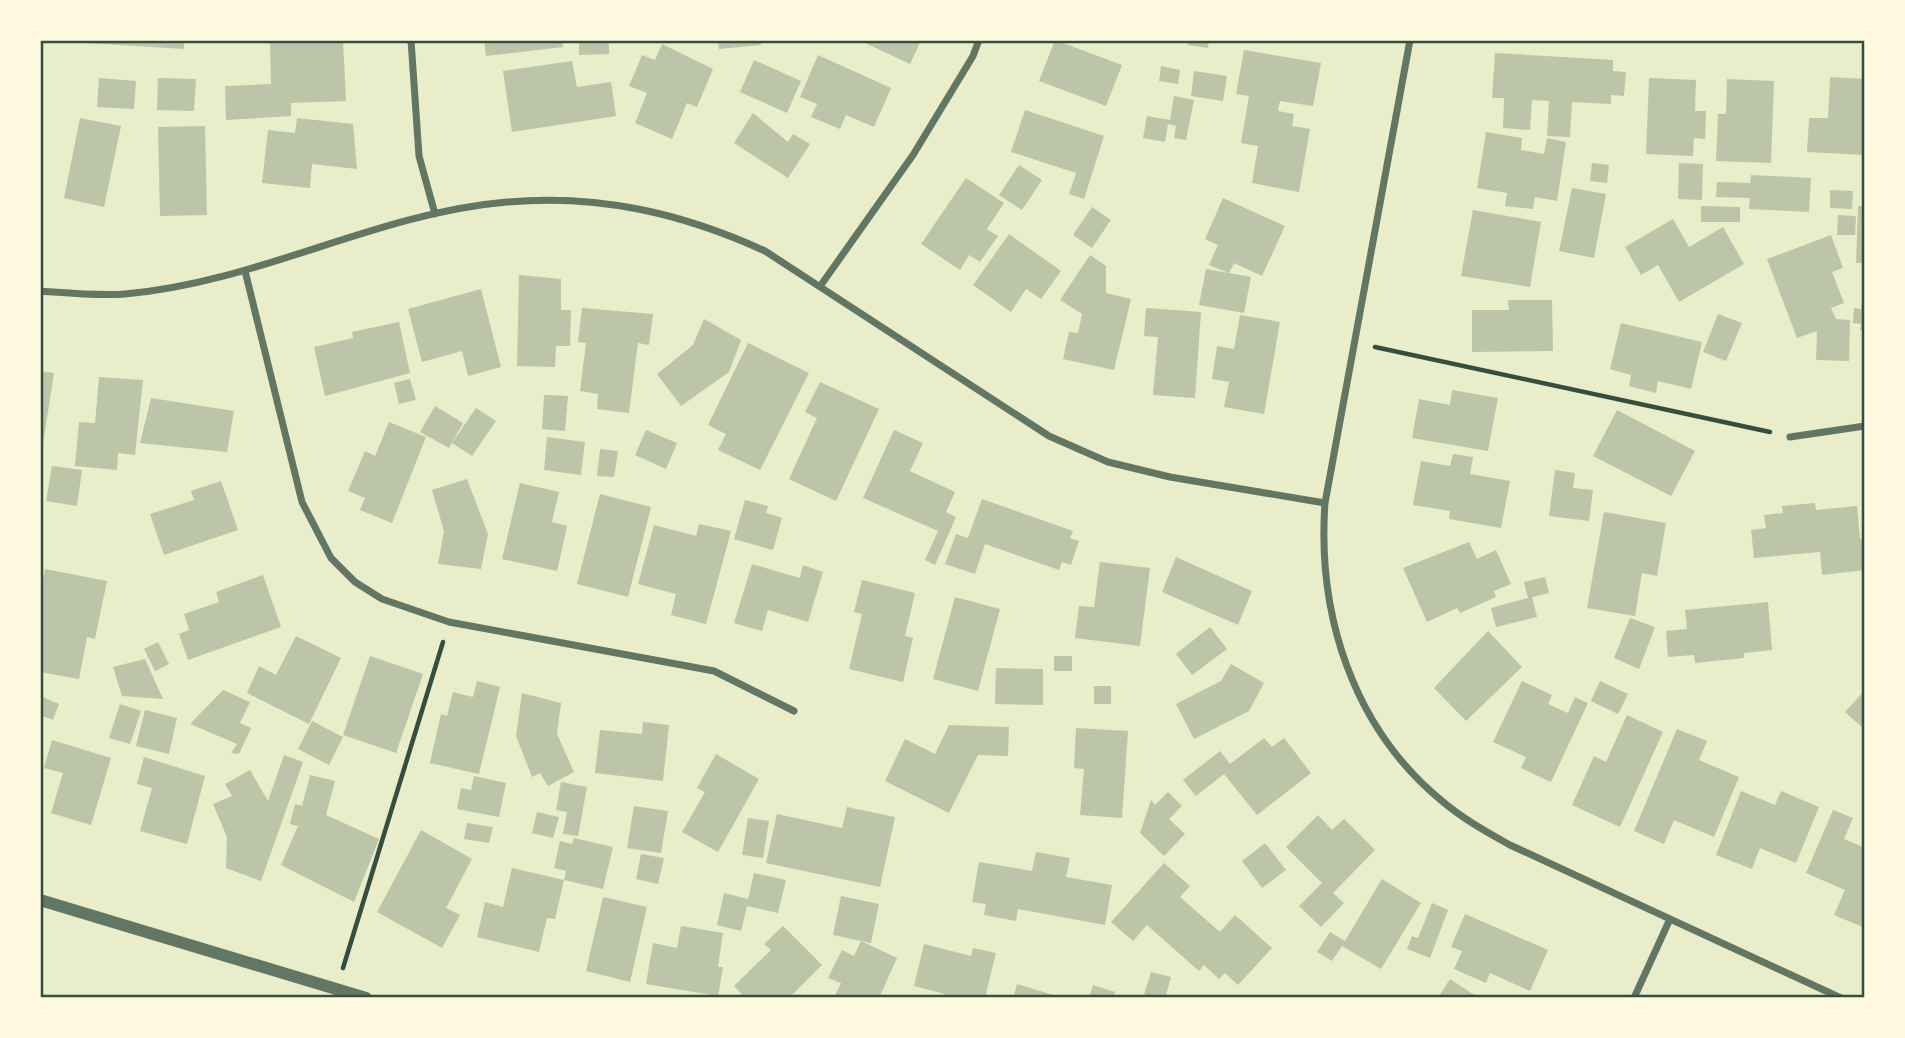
<svg xmlns="http://www.w3.org/2000/svg" width="1905" height="1038" font-family="Rubik,sans-serif">
  <style>
    .building { fill: #bcc5a7 }
    .lines { fill: none; stroke-linecap: round; stroke-linejoin: round }
    .path { stroke: #344e41; stroke-width: 4.5 }
    .minor { stroke: #617663; stroke-width: 7 }
    .tertiary { stroke: #617663; stroke-width: 12 }
    .neatline { fill: none; stroke: #344e41; stroke-width: 2.5 }
  </style>
  <rect width="100%" height="100%" fill="#e9edc9"/>
  <path class="building" d="M70 40H184V49L70 42Z
    M270 40H343L346 101 291 103V116L226 120 225 86 271 84Z
    M484 40H562L563 47 486 56Z
    M579 40H609V54L579 55Z
    M718 40H760L761 45 719 49Z
    M859 40H921L910 64Z
    M1055 40 1122 65 1106 106 1039 81Z
    M1189 40H1209L1208 48 1188 45Z
    M662 44 713 69 697 107 687 103 672 139 635 123 647 93 629 86 642 55 655 60Z
    M1244 50 1321 63 1313 106 1280 101 1278 111 1294 114 1292 126 1310 129 1299 192 1252 183 1258 146 1241 143 1249 96 1236 94Z
    M1495 53 1613 60V71L1626 72 1624 96 1611 95V104L1572 102 1570 137 1547 136 1549 101 1532 100 1530 130 1503 128 1504 98H1492Z
    M818 55 891 88 874 127 846 115 840 129 811 117 817 104 800 97Z
    M754 60 801 81 787 113 740 92Z
    M572 61 577 87 611 82 616 116 512 132 503 71Z
    M1161 66 1180 70 1178 84 1159 81Z
    M1194 71 1227 76 1223 101 1191 96Z
    M1830 77 1865 79V155L1807 152 1809 118H1828Z
    M99 78 136 81 134 109 97 107Z
    M158 78 196 79 194 111 157 110Z
    M1649 78 1696 80 1695 111H1706L1705 139 1694 138 1693 156 1646 154Z
    M1727 79 1774 81 1771 163 1716 161 1718 114H1726Z
    M1174 96 1194 100 1186 140 1174 138 1176 126 1168 124 1165 142 1143 138 1147 116 1170 120Z
    M1025 110 1104 136 1084 199 1069 194 1076 173 1011 152Z
    M753 113 788 142 793 134 810 144 788 178 734 143Z
    M80 118 121 126 104 207 64 198Z
    M297 118 353 124 357 169 312 164 310 188 262 183 268 130 295 133Z
    M205 126 207 215 160 216 158 127Z
    M1486 132 1522 138 1521 150 1544 154 1547 138 1566 142 1557 201 1535 197 1533 209 1505 206 1507 193 1477 188Z
    M1592 163 1609 165 1607 183 1590 181Z
    M1679 163 1703 164 1702 200 1678 199Z
    M1019 165 1042 180 1022 210 999 195Z
    M1751 175 1811 178 1809 212 1749 209 1750 198 1716 197 1717 182 1750 183Z
    M966 178 1004 203 987 229 998 236 980 262 969 255 960 270 921 244Z
    M1572 188 1606 194 1594 258 1559 251Z
    M1830 190 1853 191 1852 209 1830 208Z
    M1223 198 1285 226 1262 276 1234 263 1229 273 1251 277 1244 313 1199 305 1206 269 1229 273 1209 265 1218 245 1205 239Z
    M1701 206 1740 207V222H1701Z
    M1858 206H1865V263H1856Z
    M1092 207 1111 220 1092 248 1073 235Z
    M1473 210 1541 222 1530 287 1461 276Z
    M1838 215 1856 216 1855 235H1837Z
    M1673 219 1689 247 1723 227 1744 264 1679 302 1658 265 1641 275 1625 247Z
    M1009 234 1061 271 1041 299 1026 289 1011 312 973 285Z
    M1831 235 1843 268 1832 272 1844 303 1831 308 1836 319 1850 320 1849 361 1816 360 1817 331 1797 338 1767 259Z
    M1090 255 1106 266V293L1131 299 1114 370 1063 359 1069 332 1078 333 1082 314 1060 300Z
    M519 275 561 279V310H571L570 346H556L555 367 517 366Z
    M481 289 501 367 468 376 462 351 422 362 408 309Z
    M1508 300H1552L1553 351 1472 352V310H1509Z
    M1862 300H1865V330H1860L1861 324 1853 323 1854 308 1861 309Z
    M582 308 653 314 649 345 638 343 629 413 597 409 598 394 580 391 586 343 578 342Z
    M1146 308 1201 312 1195 398 1153 395 1158 337 1144 336Z
    M1718 314 1742 323 1726 361 1703 352Z
    M1240 315 1280 322 1264 414 1224 407 1229 382 1212 379 1217 346 1234 349Z
    M704 319 741 340 729 372 681 406 657 374 693 345Z
    M399 322 410 373 325 396 314 347 353 338 352 332Z
    M1621 323 1702 342 1691 389 1658 381 1656 393 1629 386 1631 375 1610 369Z
    M748 343 809 373 760 470 718 450 726 434 708 425Z
    M40 371 54 373 42 450 40 449Z
    M99 377 143 380 135 455 118 453 117 470 75 466 79 422 95 423Z
    M410 379 416 400 399 404 394 383Z
    M820 382 879 409 836 501 789 479 817 418 805 412Z
    M1452 390 1498 398 1488 451 1412 438 1419 399 1450 405Z
    M544 395 568 396 565 431 542 429Z
    M151 398 234 411 227 452 140 443Z
    M435 406 463 423 449 448 420 432Z
    M476 408 496 421 472 456 452 443Z
    M1617 410 1695 451 1671 496 1593 456Z
    M389 422 426 437 392 523 360 510 365 498 348 491 365 451 375 456Z
    M646 430 677 443 666 469 635 455Z
    M894 430 923 443 910 471 955 492 946 512 956 517 935 565 925 560 938 531 863 498Z
    M547 437 585 442 581 475 544 470Z
    M600 449 618 451 614 477 597 476Z
    M1453 454 1473 457 1470 474 1510 481 1501 528 1449 519 1450 511 1413 505 1421 461 1450 466Z
    M52 466 82 470 77 506 46 501Z
    M1555 470 1575 473 1573 488 1593 490 1589 521 1549 516Z
    M467 479 488 534 481 569 438 564 444 531 432 490Z
    M221 481 238 530 164 555 150 514 194 500 191 491Z
    M520 483 559 492 552 522 567 526 557 571 502 559Z
    M600 494 651 507 628 597 577 584Z
    M982 499 1073 531 1070 538 1079 541 1071 565 1062 562 1059 570 985 544 975 574 945 564 956 534 968 538Z
    M745 500 768 506 766 513 782 518 773 550 734 539Z
    M1815 503 1816 510 1857 506 1860 539H1865V570L1822 575 1820 552 1754 558 1751 530 1766 528 1764 515 1783 513 1782 506Z
    M1604 512 1666 523 1657 576 1642 573 1635 616 1587 608Z
    M699 524 731 531 706 624 671 615 676 594 638 584 654 525 696 536Z
    M1469 542 1477 559 1496 550 1511 584 1494 591 1496 597 1460 613 1457 608 1427 622 1403 568Z
    M1176 557 1252 591 1238 625 1162 592Z
    M1100 562 1150 568 1140 646 1075 638 1079 606 1094 607Z
    M752 564 800 578 803 565 823 572 808 622 768 610 762 631 734 623Z
    M45 569 107 581 95 639 87 637 79 679 40 672V596Z
    M263 575 281 627 188 660 179 634 189 630 184 614 219 602 216 592Z
    M1545 577 1549 593 1532 597 1537 617 1496 627 1491 608 1528 598 1524 582Z
    M862 580 915 593 905 636 913 638 903 682 849 669 862 614 854 612Z
    M955 597 1000 609 978 691 933 679Z
    M1768 602 1772 650 1744 653V658L1695 663 1694 655 1668 657 1666 631 1687 629 1685 610Z
    M1630 618 1655 627 1639 669 1614 658Z
    M1210 627 1227 649 1192 675 1176 654Z
    M1488 631 1522 667 1466 721 1434 688Z
    M296 636 341 658 309 724 247 693 259 666 276 675Z
    M158 642 169 664 155 671 144 649Z
    M370 656 423 674 396 753 343 735Z
    M1054 656H1072V671H1054Z
    M145 659 163 699 122 696 113 667Z
    M1231 664 1264 683 1249 711 1194 739 1176 704 1221 681Z
    M996 668 1043 669V705L995 704Z
    M477 681 500 687 479 774 430 763 441 714 447 716 453 692 473 697Z
    M1522 681 1552 695 1548 704 1568 713 1575 697 1588 703 1551 782 1521 768 1526 757 1493 742Z
    M1600 681 1628 694 1618 714 1591 701Z
    M1094 686H1111V704H1094Z
    M223 690 250 702 240 723 251 728 239 754 231 753 237 744 190 724Z
    M1865 690V730L1845 712Z
    M522 693 561 703 557 734 574 772 548 786 540 773 532 777 516 736Z
    M40 696 59 704 53 720 40 715Z
    M120 704 141 711 130 744 109 738Z
    M145 710 177 718 169 754 136 746Z
    M1627 715 1663 732 1620 827 1572 805 1594 756 1606 762Z
    M312 721 343 737 329 765 298 749Z
    M643 722 669 725 663 781 595 773 600 730 642 734Z
    M949 725 1009 727 1008 756 978 755 949 813 885 781 905 739 935 754Z
    M1076 728 1128 731 1122 818 1080 815 1084 769 1074 768Z
    M1677 729 1707 741 1699 760 1739 777 1714 837 1674 820 1664 844 1634 831Z
    M1264 738 1272 747 1284 738 1311 773 1257 815 1224 774 1196 796 1183 780 1220 751 1230 764Z
    M52 740 111 758 91 825 51 813 63 773 44 768Z
    M716 754 759 779 718 852 682 832 705 792 697 788Z
    M284 755 303 762 261 881 226 868 227 837 213 804 232 796 225 784 250 770 268 801Z
    M144 757 205 776 187 844 140 831 152 788 137 784Z
    M310 775 335 781 326 815 379 839 354 902 281 865 298 826 290 824 295 804 302 806Z
    M474 776 506 783 499 817 457 809 461 788 471 790Z
    M561 782 587 787 578 836 563 834 567 812 556 810Z
    M1741 791 1775 805 1781 791 1819 807 1796 863 1760 848 1752 869 1716 855Z
    M1168 792 1182 806 1169 819 1185 834 1164 856 1140 833 1151 800 1155 805Z
    M634 806 668 811 661 853 627 848Z
    M847 807 895 817 880 887 766 863 777 814 842 828Z
    M1833 810 1853 818 1844 839 1865 848V928L1834 915 1845 890 1806 873Z
    M537 812 559 817 553 838 532 833Z
    M1318 815 1332 830 1344 819 1375 850 1333 893 1344 903 1321 927 1299 906 1322 883 1286 847Z
    M748 818 769 821 763 858 742 855Z
    M467 823 493 827 489 843 464 839Z
    M421 830 472 859 446 908 460 915 442 948 377 912Z
    M574 838 613 847 603 889 564 880 566 871 554 868 560 841 572 844Z
    M1265 843 1286 870 1262 888 1242 861Z
    M1036 852 1070 858 1066 877 1112 885 1105 925 1018 909 1016 921 984 915 986 904 972 902 979 862 1032 871Z
    M641 854 664 858 658 884 636 879Z
    M1164 863 1190 886 1180 897 1220 932 1235 915 1272 948 1238 985 1225 973 1219 979 1204 965 1199 971 1147 925 1133 941 1111 922Z
    M512 868 564 880 555 919 547 918 539 952 477 937 485 902 503 907Z
    M754 873 786 880 778 913 747 906 741 931 717 925 724 893 748 899Z
    M1382 879 1421 903 1381 969 1342 946 1332 961 1317 952 1330 932 1345 941Z
    M841 896 879 904 871 943 861 941 897 958 879 998H834L841 983 828 978 842 950 854 956 861 941 833 935Z
    M603 897 647 907 630 982 586 971Z
    M1432 903 1448 910 1430 958 1407 949 1412 936 1418 938Z
    M1465 914 1548 950 1530 991 1490 973 1486 983 1454 969 1462 951 1451 947Z
    M681 926 723 933 718 967H723L718 996 646 984 653 943 677 948Z
    M783 926 822 965 789 998H745L734 986 771 950 764 944Z
    M924 944 971 956 973 948 996 953 985 998H944L945 994 914 986Z
    M1151 972 1171 977 1165 998H1143Z
    M1450 979 1479 998H1438Z
    M1017 984 1060 997V998H1013Z
    M1093 985 1115 992 1114 998H1089Z"/>
  <g class="lines">
    <path class="path" d="M1375 347 1770 432
      M343 968 443 642"/>
    <path class="minor" d="M411 40 419 156 435 214
      M1410 40 1325 503C1317 615 1353 728 1442 801 1463 819 1487 832 1510 845L1841 998
      M245 271 302 502 331 558 355 582 382 599 449 622 714 671 794 711
      M821 285 913 155 973 56 979 40
      M40 291C68 293 97 296 125 294 257 283 376 213 507 202 599 194 682 213 765 251L1049 436 1108 462 1170 477 1325 503
      M1790 437 1865 426
      M1634 998 1670 919"/>
    <path class="tertiary" d="M40 900 366 998"/>
  </g>
  <rect width="1905" height="1038" fill="none" stroke="#fefae0" stroke-width="84"/>
  <rect x="42" y="42" width="1821" height="954" class="neatline"/>
</svg>
